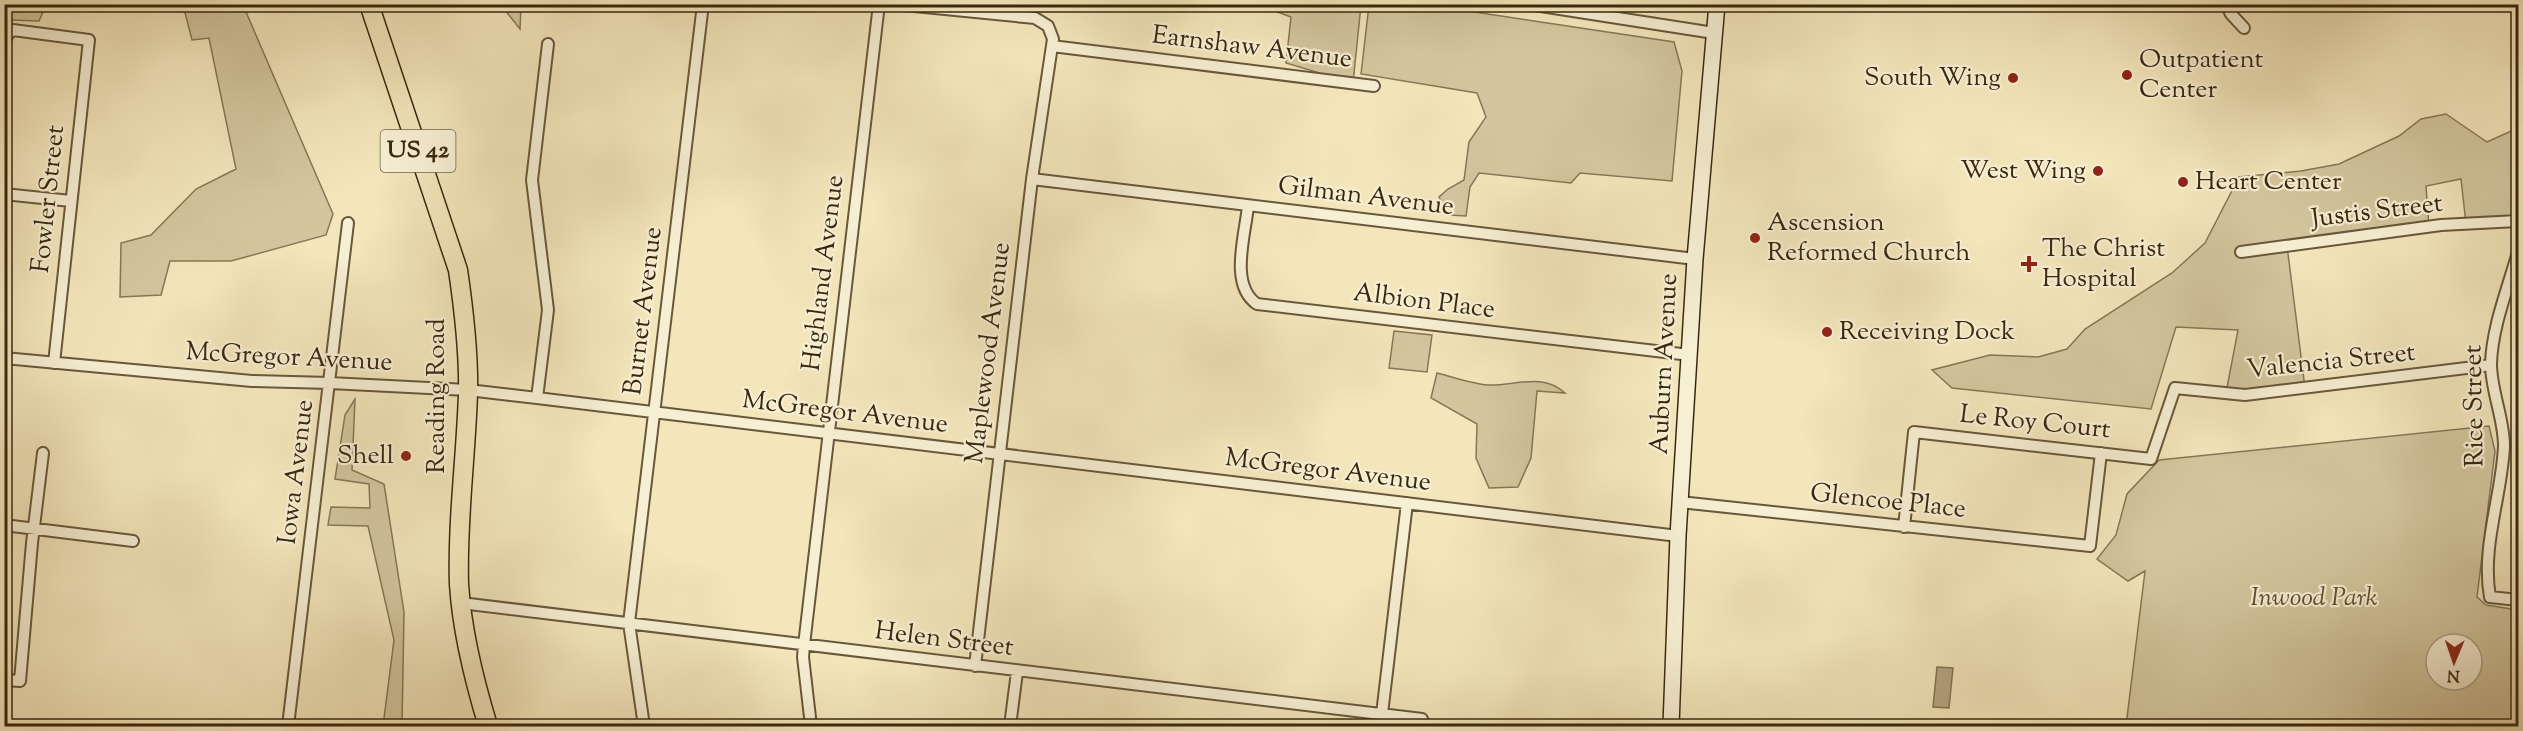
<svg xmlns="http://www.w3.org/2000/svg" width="2523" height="731" font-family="'Sorts Mill Goudy',serif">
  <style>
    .green { fill: #d3c69e; stroke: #867757; stroke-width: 1.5; fill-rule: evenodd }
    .water { fill: #b4a581; stroke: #837354; stroke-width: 1.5 }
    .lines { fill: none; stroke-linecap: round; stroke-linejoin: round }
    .minor-casing { stroke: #68583b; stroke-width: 14 }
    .secondary-casing { stroke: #392810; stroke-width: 18 }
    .primary-casing { stroke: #392810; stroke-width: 21 }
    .minor { stroke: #f7efd3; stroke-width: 10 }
    .secondary { stroke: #f7efd3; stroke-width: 15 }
    .primary { stroke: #f3e6bb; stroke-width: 18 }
    .poi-dot { fill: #8f2418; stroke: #f7efd3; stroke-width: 2 }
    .labels { text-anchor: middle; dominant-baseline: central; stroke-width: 4.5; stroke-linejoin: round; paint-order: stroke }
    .shield { fill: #f7efd3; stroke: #72644a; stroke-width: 1.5 }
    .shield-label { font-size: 24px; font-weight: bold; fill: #392810 }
    .street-label { font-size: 26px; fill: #392810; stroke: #f7efd3 }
    .poi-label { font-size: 26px; fill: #392810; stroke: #f7efd3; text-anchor: start }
    .park-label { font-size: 26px; font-style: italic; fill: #605034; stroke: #f7efd3 }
  </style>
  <rect width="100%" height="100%" fill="#f3e6bb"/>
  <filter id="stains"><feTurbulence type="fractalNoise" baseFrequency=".00333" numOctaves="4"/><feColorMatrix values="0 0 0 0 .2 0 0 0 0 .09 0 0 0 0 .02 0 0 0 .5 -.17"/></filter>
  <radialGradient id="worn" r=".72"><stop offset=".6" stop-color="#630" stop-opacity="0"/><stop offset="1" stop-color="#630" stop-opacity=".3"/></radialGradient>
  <path class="green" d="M5 4H46V5L39 21 9 20 5 26Z
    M183 5H243L333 214 326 235 231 261H170L161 295 120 297 121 243 151 235 196 189 236 169 209 38 192 40Z
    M501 5H521L520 29Z
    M1259 5H1361L1353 83 1286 63 1291 17Z
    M1369 5H1428L1674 42 1682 71 1672 181 1580 173 1571 183 1479 173 1470 187 1466 216 1448 215 1439 197 1448 189 1464 180 1469 142 1486 117 1477 93 1361 74Z
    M2446 114 2487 142 2518 128V221L2466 224 2461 179 2426 186 2429 227 2287 246 2305 388 2226 393 2238 330 2176 327 2151 409 1952 388 1932 370 1990 355 2038 357 2067 349 2085 329 2172 273 2205 243 2239 177 2301 171 2339 164 2399 136 2421 119Z
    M1394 331 1432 335 1427 372 1389 368Z
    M1437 373C1453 377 1472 384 1488 385 1515 386 1542 372 1565 393L1537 391 1531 458 1518 487 1489 488 1476 458 1477 424 1431 398Z
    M355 399 352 470 384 484 404 612 402 726H383L394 640 368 526 328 525 331 507 370 508 369 484 335 479 345 415Z
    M2489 426 2495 451 2477 597 2486 605 2518 610V726H2126L2145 571 2128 581 2097 559 2116 535 2127 494 2159 460ZM2436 644H2472V680H2436Z"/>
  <path class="water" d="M1937 667 1953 668 1949 708 1933 707Z"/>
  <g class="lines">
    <g class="minor-casing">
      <path id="minor" d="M894 4 1035 18 1048 26 1053 39 1032 179 975 666
        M1528 4 1714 33
        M2226 4 2231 14 2244 28
        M4 46 7 35 13 30 89 40 54 363
        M1052 46 1374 86
        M1032 179 1695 259
        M4 194 71 201
        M1248 206C1245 236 1229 285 1257 304L1690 355
        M2241 252 2441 225 2518 221
        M2518 252C2508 288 2492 327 2491 364 2491 391 2504 418 2504 446 2502 495 2481 547 2490 597L2518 600
        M4 358 252 381 330 383 468 390 537 398 1678 536
        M537 398 548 310 532 180 548 44
        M1680 502 2090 546 2101 453
        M4 525 133 541
        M1904 527 1914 432 2151 459 2175 388 2245 395 2491 365
        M461 603 1422 719
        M4 680 20 681 32 543 43 453
        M1382 714 1407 503
        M288 726 348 223
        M644 726 629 623 703 4
        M811 726 803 657 804 645 879 4
        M1010 726 1017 672"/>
    </g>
    <g class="secondary-casing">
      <path id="secondary" d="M1671 726 1678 536 1695 259 1717 4"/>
    </g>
    <g class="primary-casing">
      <path id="primary" d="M369 4 458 270C464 311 469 352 468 393 466 457 457 520 459 584 462 633 474 680 488 726"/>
    </g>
    <use href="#minor" class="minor"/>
    <use href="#secondary" class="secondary"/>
    <use href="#primary" class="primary"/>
  </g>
  <g class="poi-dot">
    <circle cx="2127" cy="75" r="6"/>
    <circle cx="2013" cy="78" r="6"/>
    <circle cx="2098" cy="171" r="6"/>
    <circle cx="2183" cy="182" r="6"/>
    <circle cx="1755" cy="238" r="6"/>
    <path d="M2026 255h6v6h6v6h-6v6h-6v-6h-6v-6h6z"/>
    <circle cx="1827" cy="332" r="6"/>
    <circle cx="406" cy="456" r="6"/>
  </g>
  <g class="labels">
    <rect class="shield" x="380.5" y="130" width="75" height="42" rx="4.5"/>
    <g class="shield-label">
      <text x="418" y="151">US 42</text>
    </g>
    <g class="street-label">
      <text transform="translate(1252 48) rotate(7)">Earnshaw Avenue</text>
      <text transform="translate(1366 197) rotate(7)">Gilman Avenue</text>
      <text transform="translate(49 199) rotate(-84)">Fowler Street</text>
      <text transform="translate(2377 212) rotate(-7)">Justis Street</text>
      <text transform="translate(824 273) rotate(-83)">Highland Avenue</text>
      <text transform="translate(1424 302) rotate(7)">Albion Place</text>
      <text transform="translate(644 311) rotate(-83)">Burnet Avenue</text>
      <text transform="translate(989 353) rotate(-83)">Maplewood Avenue</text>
      <text transform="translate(289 358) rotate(3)">McGregor Avenue</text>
      <text transform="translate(2331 362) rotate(-6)">Valencia Street</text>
      <text transform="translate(1665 364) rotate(-87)">Auburn Avenue</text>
      <text transform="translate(437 396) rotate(-90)">Reading Road</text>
      <text transform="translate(2475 406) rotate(-91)">Rice Street</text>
      <text transform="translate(845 413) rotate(7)">McGregor Avenue</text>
      <text transform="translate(2035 423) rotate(6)">Le Roy Court</text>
      <text transform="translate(1328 471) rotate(7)">McGregor Avenue</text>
      <text transform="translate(297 472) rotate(-83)">Iowa Avenue</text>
      <text transform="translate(1888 502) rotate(6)">Glencoe Place</text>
      <text transform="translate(944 640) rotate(7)">Helen Street</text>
    </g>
    <g class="poi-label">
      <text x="2139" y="60">Outpatient<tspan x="2139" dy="30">Center</tspan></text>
      <text x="2001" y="78" text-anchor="end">South Wing</text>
      <text x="2086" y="171" text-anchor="end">West Wing</text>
      <text x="2195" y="182">Heart Center</text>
      <text x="1767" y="223">Ascension<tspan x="1767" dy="30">Reformed Church</tspan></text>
      <text x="2042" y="249">The Christ<tspan x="2042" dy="30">Hospital</tspan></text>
      <text x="1839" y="332">Receiving Dock</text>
      <text x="394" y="456" text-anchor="end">Shell</text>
    </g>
    <g class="park-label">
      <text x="2314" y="598">Inwood Park</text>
    </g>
  </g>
  <rect width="2523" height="731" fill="none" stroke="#f3e6bb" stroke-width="24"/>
  <rect x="6" y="6" width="2511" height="719" fill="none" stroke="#392810" stroke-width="3"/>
  <rect x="12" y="12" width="2499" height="707" fill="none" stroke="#392810" stroke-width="1.5"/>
  <g transform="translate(2454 662) rotate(182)"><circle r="28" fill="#f7efd3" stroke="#ab9f85" stroke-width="1.5"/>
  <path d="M0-4.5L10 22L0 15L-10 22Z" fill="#8f2418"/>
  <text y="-9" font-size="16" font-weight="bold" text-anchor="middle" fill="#392810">N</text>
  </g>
  <rect width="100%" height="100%" filter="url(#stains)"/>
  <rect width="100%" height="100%" fill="url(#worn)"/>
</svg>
